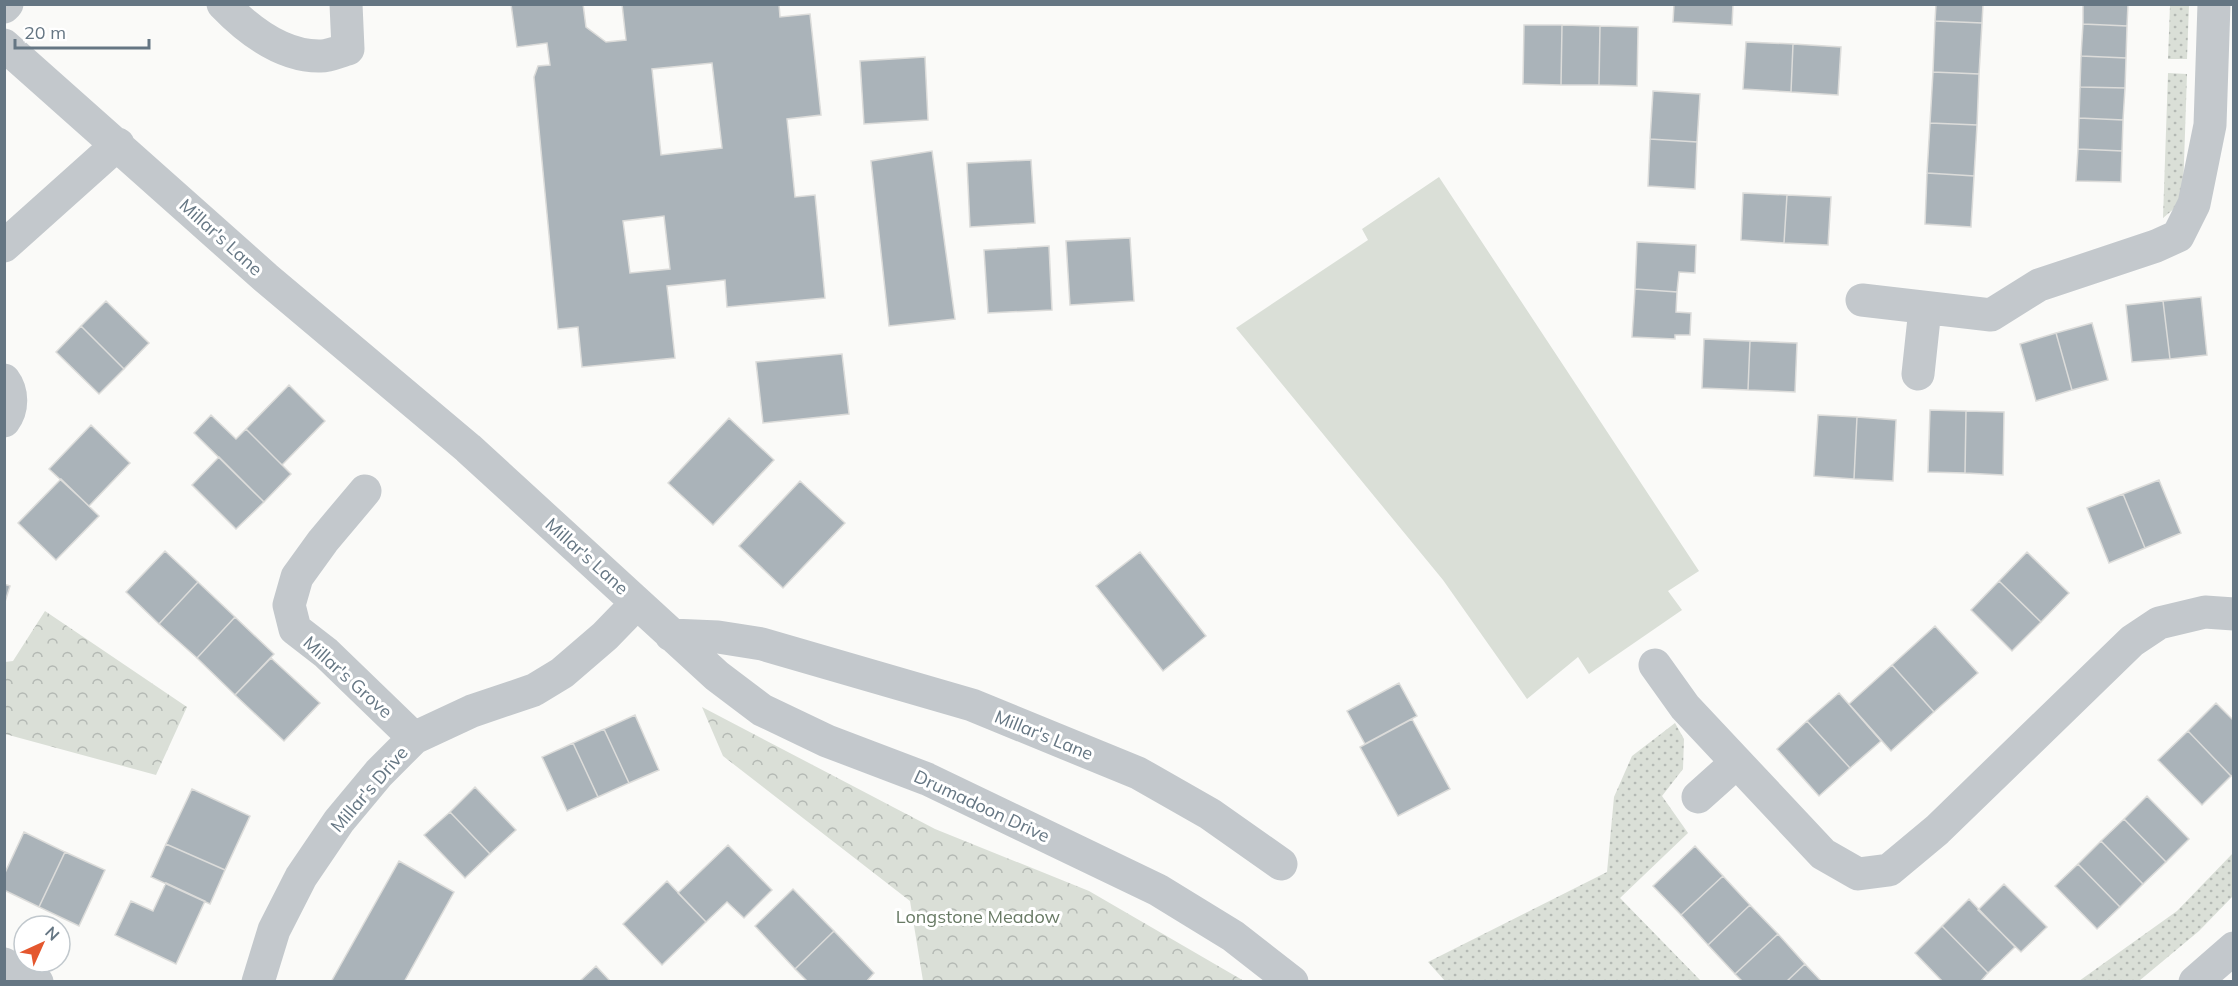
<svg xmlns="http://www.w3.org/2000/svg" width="2238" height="986" font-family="Mulish,sans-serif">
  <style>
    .grass { fill: url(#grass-dots) }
    .park { fill: url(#park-crowns) }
    .garden { fill: #dadfd7 }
    .building { fill: #aab3b9; stroke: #dcdcda; stroke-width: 1.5; fill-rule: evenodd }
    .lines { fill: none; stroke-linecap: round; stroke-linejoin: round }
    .minor { stroke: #c3c8cc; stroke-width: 33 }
    .labels { text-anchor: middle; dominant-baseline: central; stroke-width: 6; stroke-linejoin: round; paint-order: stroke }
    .street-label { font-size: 18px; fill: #657683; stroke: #fff }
    .park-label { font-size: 18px; fill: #687a64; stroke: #fff }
  </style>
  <defs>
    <pattern id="grass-dots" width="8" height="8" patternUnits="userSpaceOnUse" patternTransform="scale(1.5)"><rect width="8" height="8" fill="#dadfd7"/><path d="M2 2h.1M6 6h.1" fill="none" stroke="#b4b9b4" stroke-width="1.8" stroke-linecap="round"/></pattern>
    <pattern id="park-crowns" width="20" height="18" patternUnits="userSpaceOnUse" patternTransform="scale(1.5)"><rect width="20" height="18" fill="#dadfd7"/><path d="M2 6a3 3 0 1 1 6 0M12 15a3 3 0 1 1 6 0" fill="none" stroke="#b4b9b4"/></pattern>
  </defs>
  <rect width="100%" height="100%" fill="#fafaf8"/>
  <path class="grass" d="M2170 5H2189L2187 59H2168Z
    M2168 73 2187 74 2183 192 2176 207 2163 218Z
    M1675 723 1684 739 1683 769 1662 796 1688 833 1620 898 1701 981H1445L1428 962 1607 872 1614 797 1632 756Z
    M2233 853V896L2199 931 2139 981H2079L2177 911Z"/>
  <path class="park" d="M45 611 187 707 156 775 5 734V662L13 661Z
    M702 707 935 829 1089 891 1244 981H923L910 901 723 756Z"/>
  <path class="garden" d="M1439 177 1699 571 1668 591 1682 610 1589 674 1578 657 1527 699 1443 580 1236 328 1368 240 1362 229Z"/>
  <path class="building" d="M511 4H583L586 27 606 42 626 40 622 4H779L780 17 810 14 821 115 787 119 795 197 815 195 825 298 727 307 725 280 667 286 675 358 582 367 578 327 558 329 534 77 538 66 550 65 547 43 517 47ZM712 63 722 148 661 155 652 69ZM664 216 670 269 630 273 623 221Z
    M1674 4H1733L1732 25 1673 22Z
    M1936 4H1983L1982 23 1935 21Z
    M2083 4H2128L2127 26 2083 24Z
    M1935 21 1982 23 1979 74 1933 72Z
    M2083 24 2127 26 2126 58 2081 56Z
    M1524 25H1562L1561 85 1523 84Z
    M1562 25 1600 26 1599 85H1561Z
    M1600 26 1638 27 1637 86 1599 85Z
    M1746 42 1793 44 1791 92 1743 89Z
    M1793 44 1841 47 1838 95 1791 92Z
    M2081 56 2126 58 2125 88 2080 87Z
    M925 57 928 120 864 124 860 61Z
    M1933 72 1979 74 1977 125 1930 123Z
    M2080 87 2125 88 2123 120 2079 118Z
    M1653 91 1700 94 1697 142 1650 139Z
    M2079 118 2123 120 2122 151 2078 149Z
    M1930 123 1977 125 1974 176 1927 173Z
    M1650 139 1697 142 1695 189 1648 186Z
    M2078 149 2122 151 2121 182 2076 181Z
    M932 151 955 319 889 326 871 161Z
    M1031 160 1035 223 970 227 967 163Z
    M1927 173 1974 176 1971 227 1925 224Z
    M1743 193 1787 195 1784 243 1741 240Z
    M1787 195 1831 197 1828 245 1784 243Z
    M1130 238 1134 301 1070 305 1066 241Z
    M1637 242 1696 245 1695 273 1679 272 1677 292 1635 289Z
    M1049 246 1052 310 988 313 984 250Z
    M1635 289 1677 292 1676 312 1691 313 1690 335H1675V339L1632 337Z
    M2201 297 2207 355 2170 359 2163 301Z
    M106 301 149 343 124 369 81 326Z
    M2163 301 2170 359 2132 362 2126 305Z
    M2092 323 2108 380 2072 390 2056 333Z
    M81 326 124 369 99 394 56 352Z
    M2056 333 2072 390 2036 401 2020 344Z
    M1704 339 1750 341 1748 390 1702 388Z
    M1750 341 1797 343 1795 392 1748 390Z
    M842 354 849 414 763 423 756 362Z
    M289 385 325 421 282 465 246 429Z
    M1930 410 1966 411 1965 473 1928 472Z
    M1966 411 2004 412 2003 475 1965 473Z
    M211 415 236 439 246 429 291 474 264 502 194 433Z
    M1818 415 1857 417 1854 479 1814 476Z
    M1857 417 1896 420 1893 481 1854 479Z
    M729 418 774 460 713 525 668 483Z
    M91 425 130 463 89 506 49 469Z
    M219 457 264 502 236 529 192 485Z
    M61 479 99 516 56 560 18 523Z
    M2159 480 2181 533 2145 548 2123 494Z
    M800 481 845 523 783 588 739 546Z
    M2123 494 2145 548 2109 563 2087 508Z
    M165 551 198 582 159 624 126 592Z
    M1140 552 1206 636 1163 671 1096 586Z
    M2027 552 2069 593 2041 622 1999 581Z
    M1999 581 2041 622 2012 651 1971 610Z
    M198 582 235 617 197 658 159 624Z
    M4 584 10 586 4 605Z
    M235 617 274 654 235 695 197 658Z
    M1935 626 1978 673 1934 712 1892 665Z
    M271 658 320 703 284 741 235 695Z
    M1892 665 1934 712 1891 751 1849 704Z
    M1399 683 1417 716 1365 744 1347 711Z
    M1839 693 1881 741 1850 768 1807 721Z
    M2216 703 2234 721V774L2231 776 2188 731Z
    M635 715 659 770 629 783 604 729Z
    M1412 719 1450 789 1398 816 1360 747Z
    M1807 721 1850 768 1819 796 1777 749Z
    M604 729 629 783 598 797 573 743Z
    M2188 731 2231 776 2202 805 2158 760Z
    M573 743 598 797 567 811 542 757Z
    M475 787 516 830 490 854 450 812Z
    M192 789 250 816 225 870 166 844Z
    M2147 796 2189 839 2166 862 2124 819Z
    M450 812 490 854 465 878 424 835Z
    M2124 819 2166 862 2143 884 2101 841Z
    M24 832 65 852 39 907 4 890V875Z
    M2101 841 2143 884 2120 907 2078 864Z
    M166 844 225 870 210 904 151 877Z
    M728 845 772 890 744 918 727 902 706 922 678 893Z
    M1695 846 1723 876 1681 915 1653 886Z
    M65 852 105 870 79 926 39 907Z
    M399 861 454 892 404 982H331Z
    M2078 864 2120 907 2097 929 2055 886Z
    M1723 876 1750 905 1708 945 1681 915Z
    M667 881 706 922 662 965 623 924Z
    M166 883 205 901 176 964 115 935 131 901 153 911Z
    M2004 884 2047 927 2021 952 1978 910Z
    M793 889 834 931 795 969 755 926Z
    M1969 899 2015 947 1988 973 1942 926Z
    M1750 905 1778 934 1735 974 1708 945Z
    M1942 926 1988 973 1980 982H1943L1915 953Z
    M834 931 874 973 866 982H808L795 969Z
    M1778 934 1805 964 1786 982H1743L1735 974Z
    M1805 964 1822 982H1786Z
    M596 966 611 982H579Z"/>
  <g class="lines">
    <path class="minor" d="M223 4C249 31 283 57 321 56 330 56 340 51 348 49L346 4
      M4 7 7 4
      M4 45 266 278 468 448 717 676 762 710 827 741 927 779 1158 890 1233 936 1292 982
      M4 246 118 144
      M1862 300 1991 315 2039 285 2156 246 2178 236 2194 204 2210 125 2214 4
      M1918 374 1925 309
      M4 380C13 392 13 409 4 421
      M365 491 323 541 297 577 289 605 295 629 326 653 414 738
      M671 635 718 637 762 644 972 705 1138 773 1210 814 1281 864
      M1655 665 1685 707 1823 854 1858 874 1889 870 1937 830 2132 641 2159 623 2205 612 2234 614
      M1698 797 1736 763
      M4 964 37 982
      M258 982 274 930 301 877 339 821 379 773 414 738 472 711 534 690 562 673 605 636 637 603
      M2195 982 2234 948"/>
  </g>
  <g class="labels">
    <g class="street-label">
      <text transform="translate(221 237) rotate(42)">Millar's Lane</text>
      <text transform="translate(587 556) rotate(42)">Millar's Lane</text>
      <text transform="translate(348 677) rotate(42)">Millar's Grove</text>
      <text transform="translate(1044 735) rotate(22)">Millar's Lane</text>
      <text transform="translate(369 789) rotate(-49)">Millar's Drive</text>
      <text transform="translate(982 806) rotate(25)">Drumadoon Drive</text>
    </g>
    <g class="park-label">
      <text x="978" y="916">Longstone Meadow</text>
    </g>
  </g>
  <rect width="2238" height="986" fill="none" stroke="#657683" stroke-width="12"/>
  <g transform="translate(42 944) rotate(45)"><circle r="28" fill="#ffffff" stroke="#c1c8cd" stroke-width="1.5"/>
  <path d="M0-4.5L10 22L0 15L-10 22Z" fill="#e4572e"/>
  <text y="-9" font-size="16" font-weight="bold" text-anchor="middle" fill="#657683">N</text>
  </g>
  <path d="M15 39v9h134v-9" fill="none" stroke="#657683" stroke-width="3"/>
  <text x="24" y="39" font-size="18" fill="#657683" stroke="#ffffff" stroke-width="4.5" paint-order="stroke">20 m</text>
</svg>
